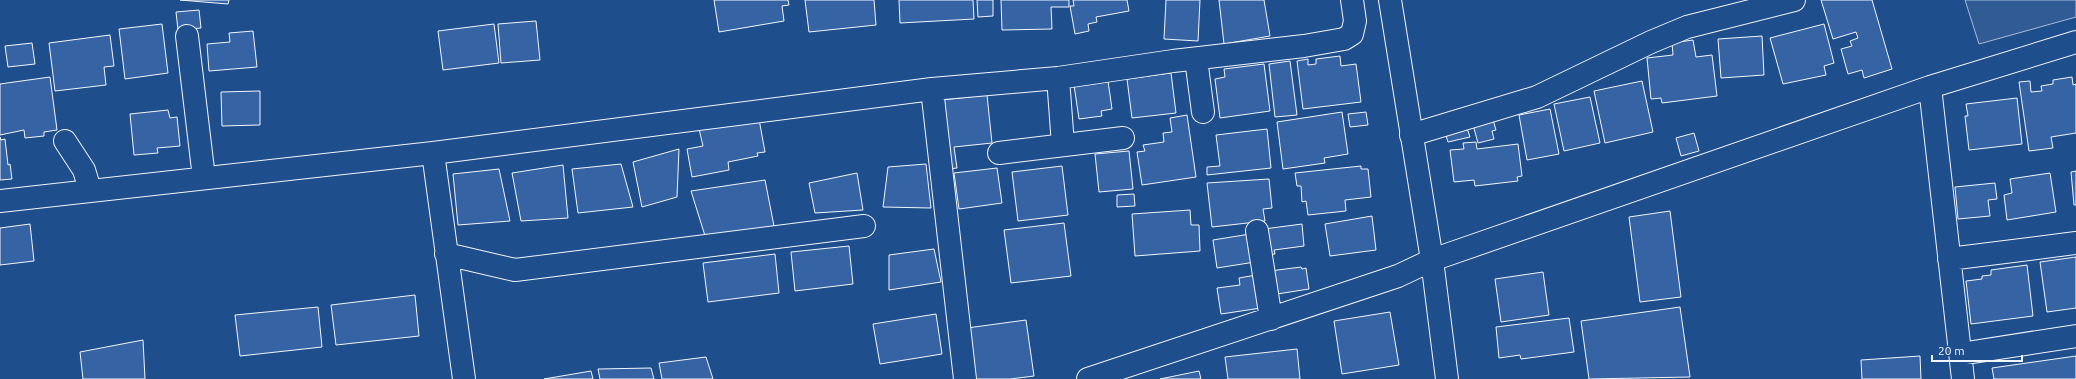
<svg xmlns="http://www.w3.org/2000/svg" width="2076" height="379" font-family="Ubuntu,sans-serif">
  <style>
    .built { fill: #305b95; stroke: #a8bbd7 }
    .building { fill: #3563a3; stroke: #f2f6ff }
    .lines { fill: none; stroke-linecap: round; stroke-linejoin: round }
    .minor-casing { stroke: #f2f6ff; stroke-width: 24 }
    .tertiary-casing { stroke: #f2f6ff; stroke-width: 24 }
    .minor { stroke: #1f4e8c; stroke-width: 22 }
    .tertiary { stroke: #1f4e8c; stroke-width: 22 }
  </style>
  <rect width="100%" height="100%" fill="#1f4e8c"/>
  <path class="built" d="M1965 0H2076V17L1979 44Z"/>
  <path class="building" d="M180 0H229L228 4Z
    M714 0H788L789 5 782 6 784 21 719 32Z
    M805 0H874L876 25 809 32Z
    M899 0H973L974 19 900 23Z
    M977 0H993V16L978 17Z
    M1001 0H1069V7H1051L1052 29 1002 30Z
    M1073 0H1127L1129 11 1096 17 1097 22 1088 24 1089 31 1075 34 1070 6H1074Z
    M1166 0H1200L1198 41 1164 39Z
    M1219 0H1264L1270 36 1224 44Z
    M1821 0H1872L1892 69 1864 78 1862 70 1848 74 1841 49 1852 46 1850 41 1858 38 1856 32 1833 39Z
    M199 10 201 28 178 30 176 12Z
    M536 21 540 60 501 63 498 24Z
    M162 24 168 73 125 79 119 29Z
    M494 24 499 63 443 70 438 31Z
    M1824 24 1834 63 1824 66 1826 75 1783 84 1770 38Z
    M253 31 257 67 209 71 207 44 230 42 229 33Z
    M110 35 114 66 104 67 106 85 55 91 49 43Z
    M1762 36 1764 75 1721 78 1718 39Z
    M1693 40 1696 57 1712 55 1717 96 1662 103 1661 98 1651 99 1647 58 1673 55 1672 43Z
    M32 43 35 64 8 67 5 46Z
    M1340 56 1341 66 1356 64 1361 102 1303 109 1297 61 1308 59V65L1316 64V59Z
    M1290 61 1297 115 1275 117 1269 64Z
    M1264 64 1270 111 1220 118 1215 79 1225 77 1224 69Z
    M1171 73 1176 113 1132 118 1127 79Z
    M50 77 57 130 44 132V136L25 138 24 130 0 135V84Z
    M2072 77 2073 85 2076 84V133L2051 137 2053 148 2029 151 2019 82 2030 81 2031 92 2042 91 2041 86 2053 84V80Z
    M1108 81 1112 109 1101 111 1102 116 1079 119 1074 85Z
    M1642 81 1653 132 1605 143 1594 91Z
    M260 91V125L222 126 221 92Z
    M987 95 992 143 954 147 957 168 948 169 942 100Z
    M1590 97 1600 143 1564 151 1554 104Z
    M2017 98 2022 144 1969 150 1965 116H1968L1966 104Z
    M1550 109 1559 154 1527 160 1519 115Z
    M168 110 170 118 177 117 180 146 157 148 158 153 134 155 130 114Z
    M1342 112 1348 154 1324 158 1325 163 1283 169 1277 122Z
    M1366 112 1368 125 1350 127 1348 114Z
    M1187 115 1196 177 1142 185 1137 152 1145 151 1143 145 1164 142 1163 133 1172 132 1170 118Z
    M1492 116 1496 130 1492 131 1494 139 1478 143 1472 121Z
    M759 119 765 152 757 153 758 156 728 162 729 170 692 177 687 149 703 146 699 129Z
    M1466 125 1470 137 1448 142 1444 129Z
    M1267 129 1271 168 1207 175V167L1220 166 1216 135Z
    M1694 133 1699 151 1681 156 1676 138Z
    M0 137 1 140 5 139 8 165 10 164 12 179 0 180Z
    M1476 142 1477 149 1518 144 1522 176 1517 177 1518 181 1475 186 1474 180 1454 182 1450 150 1464 149 1463 143Z
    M679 149 677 197 642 207 633 162Z
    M1129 151 1133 189 1099 192 1095 154Z
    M621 164 633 207 578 213 572 169Z
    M926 164 931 208 883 207 888 167Z
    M563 165 568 218 521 221 512 173Z
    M1062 166 1068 215 1018 221 1012 172Z
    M1361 166V169H1368L1371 197 1345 200 1346 211 1308 215 1306 201 1302 202 1301 186H1297L1295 173Z
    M997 168 1002 203 959 209 954 173Z
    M499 169 510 221 458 225 453 174Z
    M2076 171V205H2074L2071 172Z
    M857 173 863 210 815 213 809 183Z
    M2050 173 2056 212 2007 220 2004 195 2012 193 2010 179Z
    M1269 179 1272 208 1263 209 1265 221 1212 227 1207 183Z
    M765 180 774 226 706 239 691 191Z
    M1995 183 1997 199 1988 200 1990 216 1958 219 1955 187Z
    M1134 194 1135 206 1117 207V195Z
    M1190 210 1191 225H1199L1200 251 1135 256 1132 214Z
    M1670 211 1681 297 1640 302 1629 217Z
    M1372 216 1376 250 1330 256 1325 224Z
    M1064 223 1071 276 1011 283 1004 230Z
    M30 224 34 261 0 265V228Z
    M1302 224 1304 246 1274 250 1275 254 1267 255 1264 229Z
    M1250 234 1255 262 1217 268 1213 240Z
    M849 246 853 284 795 291 791 252Z
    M934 249 941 282 889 290V255Z
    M775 254 779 293 708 302 703 263Z
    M2076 257V308L2047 312 2040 262Z
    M2027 265 2033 316 1971 324 1966 281 1982 279V276L1991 275V270Z
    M1301 267 1302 269 1306 268 1309 289 1277 294 1270 271Z
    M1543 272 1549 315 1501 322 1495 279Z
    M1256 275 1261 308 1221 314 1217 288 1240 285 1239 278Z
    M415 295 419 336 336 345 331 305Z
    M318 307 322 347 240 356 235 315Z
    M1680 307 1690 377 1589 379 1581 321Z
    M1390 312 1399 365 1342 374 1334 321Z
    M936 314 942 354 880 364 873 324Z
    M1569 318 1574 352 1521 359 1520 355 1499 358 1496 327Z
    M1026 320 1034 376 1010 379H973L967 328Z
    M143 340 145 379H83L80 352Z
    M1297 349 1300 379H1228L1225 357Z
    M1920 356 1921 379H1862L1861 360Z
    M2076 356V379H1994L1992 368Z
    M706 357 713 379H662L659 363Z
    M651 368 654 379H600L598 369Z
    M591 371 593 379H544Z
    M1199 371 1201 379H1160Z"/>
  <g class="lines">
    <g class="minor-casing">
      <path id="minor" d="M187 36 204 178
        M1196 59 1203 112
        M1058 78 1063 145
        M1930 87 1963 379
        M932 89 965 379
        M1411 135 1537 97 1651 42 1687 27 1794 0
        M65 141 84 170 90 190
        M433 153 464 379
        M999 153 1123 138
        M0 201 433 153 932 89 1058 78 1173 61 1304 46 1344 39 1352 34 1355 21 1352 0
        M1257 231 1271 319
        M446 254 515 270 864 226
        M1949 259 2076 243
        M1960 354 2076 336
        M1088 379 1398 276 1432 260 1930 87 2076 42"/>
    </g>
    <g class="tertiary-casing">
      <path id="tertiary" d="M1390 0 1432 260 1447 379"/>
    </g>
    <use href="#minor" class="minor"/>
    <use href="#tertiary" class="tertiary"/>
  </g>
  <path d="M1932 355v6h90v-6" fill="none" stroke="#f2f6ff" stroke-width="2"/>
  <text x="1938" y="355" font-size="12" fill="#f2f6ff" stroke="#1f4e8c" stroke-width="3" paint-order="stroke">20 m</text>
</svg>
